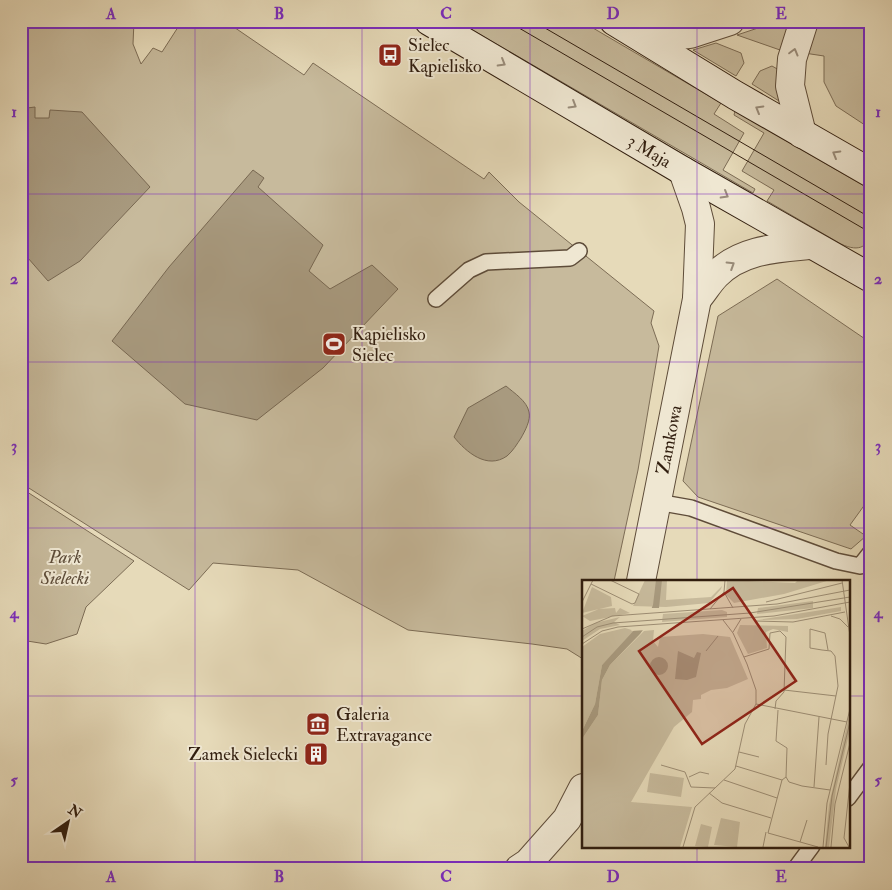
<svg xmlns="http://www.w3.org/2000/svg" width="892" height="890" font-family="'IM FELL Double Pica',serif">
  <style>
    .green { fill: #c7ba9c; stroke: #7c6c55 }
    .water { fill: #a89a7f; stroke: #786852 }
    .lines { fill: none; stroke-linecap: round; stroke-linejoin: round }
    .service-casing { stroke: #5e4c39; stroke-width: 18 }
    .minor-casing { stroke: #5e4c39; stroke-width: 30 }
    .secondary-casing { stroke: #301d0e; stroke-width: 30 }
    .service { stroke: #efe7d2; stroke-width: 15 }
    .minor { stroke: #efe7d2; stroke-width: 28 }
    .secondary { stroke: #efe7d2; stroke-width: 28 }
    .tram { stroke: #301d0e; stroke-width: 1 }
    .oneway { stroke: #998c7a }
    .grid { fill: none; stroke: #7b2cbf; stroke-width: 1; stroke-opacity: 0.55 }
    .labels { text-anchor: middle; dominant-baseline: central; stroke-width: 4; stroke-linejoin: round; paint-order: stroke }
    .poi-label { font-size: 18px; fill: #301d0e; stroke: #efe7d2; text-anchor: start }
    .street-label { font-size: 18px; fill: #301d0e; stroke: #efe7d2 }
    .park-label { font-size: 18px; font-style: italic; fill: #5d4c39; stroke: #efe7d2 }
    .inset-road { fill: none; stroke: #9d8e75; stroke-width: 1 }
    .view { fill: #8f2418; fill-opacity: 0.15; stroke: #8f2418; stroke-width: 2.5 }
    .inset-edge { fill: none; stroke: #301d0e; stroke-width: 2.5 }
    .neatline { fill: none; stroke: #7b2cbf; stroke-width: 2 }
    .grid-label { font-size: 16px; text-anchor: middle; font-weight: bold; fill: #7b2cbf }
  </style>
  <rect width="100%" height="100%" fill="#e6dab9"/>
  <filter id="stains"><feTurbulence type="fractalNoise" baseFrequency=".004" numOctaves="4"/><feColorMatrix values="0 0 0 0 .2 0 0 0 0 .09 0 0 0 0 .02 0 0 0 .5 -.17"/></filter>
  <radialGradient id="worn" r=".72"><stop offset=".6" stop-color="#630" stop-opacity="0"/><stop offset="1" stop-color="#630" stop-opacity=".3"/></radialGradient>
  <path class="green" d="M21 21H134L133 44 141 64 153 48 162 52 182 21H225L304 75 313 63 484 179 489 172 519 202 654 311 651 323 659 346 638 470 614 581H583V659L567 649 532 644 408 630 298 570 213 563 189 590 21 483Z
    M457 21H581L721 103 714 114 744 133 723 170 755 189 753 193Z
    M779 21H790L780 50 737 35Z
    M818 21H871V129L836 106 824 82V56L804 53Z
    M716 43 741 53 744 63 736 76 693 50Z
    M772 66 779 70 781 99 779 101 752 84 760 71Z
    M735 111 871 190C871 214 880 262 841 244L767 201 774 190 742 171 764 133 734 115Z
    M777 279 871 343V496L850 525 866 536 851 549 698 497 683 481 718 316Z
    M21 488 134 561 86 607 77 634 46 644 21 640Z"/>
  <path class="water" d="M35 107V118H49L50 110 82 112 150 187 80 261 48 281 21 250V120L27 108Z
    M253 170 264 178 258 187 323 245 309 271 330 289 372 265 398 289 323 368 257 420 185 404 112 341 169 267Z
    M506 386C514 393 527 401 529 412 531 420 525 431 521 438 517 444 513 451 507 456 487 470 466 452 454 437L468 408Z"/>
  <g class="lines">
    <g class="service-casing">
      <path id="service" d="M436 299 469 270 486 262 570 258 579 251
        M657 502 691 508 836 561 860 566 871 552
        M848 798 871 767
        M795 869 812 846"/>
    </g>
    <g class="minor-casing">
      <g id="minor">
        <path d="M646 40 690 34 730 21"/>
        <path d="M802 134 790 86 792 59 804 21"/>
        <path d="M697 299C704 291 709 282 716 275 741 249 778 248 810 245"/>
        <path id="s1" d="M641 581 697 299 700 224 696 208 683 171"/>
        <path d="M519 869 528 863 567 819 583 788"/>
      </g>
    </g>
    <g class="secondary-casing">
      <g id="secondary">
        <path id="s2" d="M429 21 683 171 871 278"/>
        <path d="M614 21 735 95 871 173"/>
      </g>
    </g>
    <use href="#service" class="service"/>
    <use href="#minor" class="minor"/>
    <use href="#secondary" class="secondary"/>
    <path class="tram" d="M507 21 871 233
      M533 21 871 218"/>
  </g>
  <defs><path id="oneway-chevron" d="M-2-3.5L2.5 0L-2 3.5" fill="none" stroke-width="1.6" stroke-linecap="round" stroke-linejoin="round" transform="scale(1.25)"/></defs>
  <g class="oneway">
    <use href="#oneway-chevron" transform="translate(794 52) rotate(-75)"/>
    <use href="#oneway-chevron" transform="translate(502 63) rotate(30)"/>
    <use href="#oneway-chevron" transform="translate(573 105) rotate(31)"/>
    <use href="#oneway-chevron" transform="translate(759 109) rotate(-150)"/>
    <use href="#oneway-chevron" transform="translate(836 154) rotate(-150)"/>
    <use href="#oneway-chevron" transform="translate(725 195) rotate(30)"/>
    <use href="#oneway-chevron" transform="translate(731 265) rotate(-32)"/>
  </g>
  <path class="grid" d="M195 21V869M362 21V869M530 21V869M697 21V581M21 194H871M21 362H871M21 528H871M21 696H583M848 696H871M697 846V869"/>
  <defs>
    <g id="bus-square" transform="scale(1.25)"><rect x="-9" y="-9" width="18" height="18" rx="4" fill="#8f2418" stroke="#efe7d2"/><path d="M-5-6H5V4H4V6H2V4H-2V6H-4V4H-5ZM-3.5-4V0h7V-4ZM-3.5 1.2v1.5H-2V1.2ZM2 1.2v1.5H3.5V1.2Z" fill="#fff"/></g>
    <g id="stadium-square" transform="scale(1.25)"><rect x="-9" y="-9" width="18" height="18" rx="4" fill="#8f2418" stroke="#efe7d2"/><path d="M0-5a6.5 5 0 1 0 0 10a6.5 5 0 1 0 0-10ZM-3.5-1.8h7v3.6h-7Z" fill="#fff"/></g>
    <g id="museum-square" transform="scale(1.25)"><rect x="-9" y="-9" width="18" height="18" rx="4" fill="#8f2418" stroke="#efe7d2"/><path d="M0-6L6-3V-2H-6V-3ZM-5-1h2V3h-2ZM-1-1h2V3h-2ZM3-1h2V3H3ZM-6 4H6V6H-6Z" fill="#fff"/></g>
    <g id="building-square" transform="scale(1.25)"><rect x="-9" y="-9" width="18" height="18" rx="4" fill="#8f2418" stroke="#efe7d2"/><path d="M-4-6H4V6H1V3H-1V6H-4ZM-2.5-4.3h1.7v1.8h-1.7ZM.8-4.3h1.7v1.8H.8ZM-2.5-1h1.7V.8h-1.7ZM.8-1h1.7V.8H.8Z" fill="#fff"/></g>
  </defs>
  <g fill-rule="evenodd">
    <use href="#bus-square" x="390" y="55"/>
    <use href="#stadium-square" x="334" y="344"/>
    <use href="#museum-square" x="318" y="724"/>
    <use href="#building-square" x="316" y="754"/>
  </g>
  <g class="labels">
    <g class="poi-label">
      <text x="408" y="45">Sielec<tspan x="408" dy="21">Kąpielisko</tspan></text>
      <text x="352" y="334">Kąpielisko<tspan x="352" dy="21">Sielec</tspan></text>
      <text x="336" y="714">Galeria<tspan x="336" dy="21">Extravagance</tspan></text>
      <text x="298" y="754" text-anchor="end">Zamek Sielecki</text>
    </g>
    <g class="street-label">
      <text stroke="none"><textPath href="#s2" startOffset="256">3 Maja</textPath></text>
      <text stroke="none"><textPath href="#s1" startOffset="144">Zamkowa</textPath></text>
    </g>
    <g class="park-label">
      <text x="65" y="557">Park<tspan x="65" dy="21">Sielecki</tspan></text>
    </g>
  </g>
  <g transform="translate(582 580)">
    <rect width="268" height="268" fill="#e6dab9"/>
    <path d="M63 0H85L84 20 129 17 140 6 139 9 127 23 84 27 51 26ZM145 0 213 3 216 0H248L202 14 152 23 144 15ZM10 7 29 17 30 26 0 33ZM231 21V28L175 34 176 28ZM259 27V31L215 39 176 40ZM33 28 34 33 38 28 48 33 8 41 0 36 17 29ZM140 30 145 32V37L80 42 81 34ZM38 37 32 42 38 45 18 49 0 61V51L13 43ZM158 45 206 46V52L191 49 184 52 185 68 166 74 155 53ZM43 48 53 51 20 85 13 124 0 151V67L18 54ZM72 50 71 61 76 67 78 57 121 54 148 57 166 99 145 108 129 110 119 115V119L111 120 110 132 92 147 49 222 110 227 98 267H0V159L16 135 20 100 28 85 62 51ZM267 136V154L254 209 247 267H243L247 225ZM68 193 102 198 99 217 65 212ZM139 238 158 242 155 267 132 265ZM119 244 130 247 126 267 113 266Z" fill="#c7ba9c"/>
    <path d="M74 0H80L77 28 58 54 28 85 20 100 16 135 0 159V151L13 124 20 85 67 34 71 25ZM96 71 112 78 115 72 119 73 114 97 105 100 93 99ZM68 86a9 9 0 1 1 18 0a9 9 0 1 1-18 0Z" fill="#a89a7f"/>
    <path d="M67 28H80L65 50 49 51Z" fill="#e6dab9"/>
    <path class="inset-road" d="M260 0 268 56M9 4 50 24 53 23 57 14 28 0M142 12 151 28M0 22 11 0M184 22 260 3M128 29 142 12 143 0M249 36 258 39 266 47M173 41 211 42 263 32M0 49 30 36 195 24 268 10M151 52 159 39M0 57 15 47 31 43 168 33 268 17M0 64 20 51 36 47 192 36 268 22M124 71 136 56M162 77 187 69 188 53 198 51 204 57 202 112 194 121 193 129M202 110 254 116M174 124 265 142M196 130 194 161 205 168 204 197 200 200 186 253 236 267M157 172 177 177M79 185 103 192 109 207 133 208M244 185 246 154 256 106 253 76 249 71 240 70 228 68V49L243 53 246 70M154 186 200 200M107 197 118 192 127 194M204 197 207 202 220 206 248 210M142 200 195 218M232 207 237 137M127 213 140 223 189 238M218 262 225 240M101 267 113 227 153 189 163 144 174 124V110L165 84 151 53 141 40M181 267 184 252M241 267 245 223 268 129M244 267 250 216 268 142M249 267 253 224 268 163M267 267 262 258 268 203"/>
    <path class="view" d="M151 8 214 101 120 164 57 71Z"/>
    <rect width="268" height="268" class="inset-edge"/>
  </g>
  <rect width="892" height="890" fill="none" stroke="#e6dab9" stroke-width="55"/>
  <g transform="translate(68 822) rotate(34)" stroke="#efe7d2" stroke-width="4" paint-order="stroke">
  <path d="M0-4L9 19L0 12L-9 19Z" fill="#301d0e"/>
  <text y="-8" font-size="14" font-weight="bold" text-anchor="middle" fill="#301d0e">N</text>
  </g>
  <rect x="28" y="28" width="836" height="834" class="neatline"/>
  <g class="grid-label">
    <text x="111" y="19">A</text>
    <text x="279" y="19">B</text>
    <text x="446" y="19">C</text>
    <text x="613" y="19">D</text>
    <text x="781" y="19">E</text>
    <text x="14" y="117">1</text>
    <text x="878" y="117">1</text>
    <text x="14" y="284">2</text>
    <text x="878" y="284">2</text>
    <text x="14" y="451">3</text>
    <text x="878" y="451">3</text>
    <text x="14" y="618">4</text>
    <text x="878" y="618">4</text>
    <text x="14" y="785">5</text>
    <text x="878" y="785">5</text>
    <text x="111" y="882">A</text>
    <text x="279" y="882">B</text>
    <text x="446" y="882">C</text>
    <text x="613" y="882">D</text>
    <text x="781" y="882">E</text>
  </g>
  <rect width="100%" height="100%" filter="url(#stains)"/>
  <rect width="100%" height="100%" fill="url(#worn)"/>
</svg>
